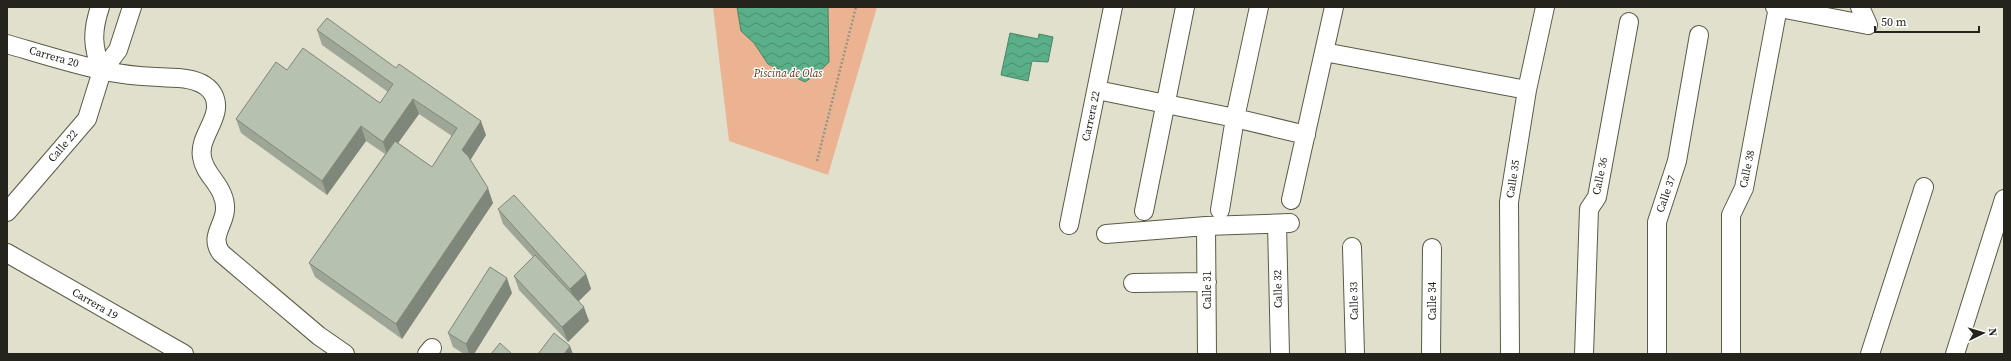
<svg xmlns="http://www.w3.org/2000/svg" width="2011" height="361" font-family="'Source Serif 4',serif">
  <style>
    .green { fill: #ebb391 }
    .water { fill: url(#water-waves); stroke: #4a8568 }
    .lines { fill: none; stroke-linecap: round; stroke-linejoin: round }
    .minor-casing { stroke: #5a5a48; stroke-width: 20 }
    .path { stroke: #979788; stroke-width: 2.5; stroke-dasharray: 2 2; stroke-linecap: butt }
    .minor { stroke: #fff; stroke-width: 18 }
    .wall { fill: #9da697; fill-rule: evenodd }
    .shaded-wall { fill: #7f877b }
    .building { fill: #b6c1b0; stroke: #7f877b }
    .labels { text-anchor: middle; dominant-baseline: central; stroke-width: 3; stroke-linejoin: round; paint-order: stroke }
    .street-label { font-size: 11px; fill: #24241d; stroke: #fff }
    .park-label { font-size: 11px; font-style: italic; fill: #643618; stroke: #fff }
  </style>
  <defs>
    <pattern id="water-waves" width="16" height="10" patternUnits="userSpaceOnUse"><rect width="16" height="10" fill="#5baf88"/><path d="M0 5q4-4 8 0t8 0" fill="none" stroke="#4b8e6f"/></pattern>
  </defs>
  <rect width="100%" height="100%" fill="#e0e0cc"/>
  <path class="green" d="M713 7H877L828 175 729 141Z"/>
  <path class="water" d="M737 7H828L829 62 819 72 805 82 768 64 754 43 741 31Z
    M1010 33 1038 39 1039 34 1053 37 1048 62 1032 61 1028 81 1001 75Z"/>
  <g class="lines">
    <g class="minor-casing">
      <path id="minor" d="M100 7C92 31 92 47 102 71
        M1775 7 1868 25
        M1860 7 1868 25
        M7 44C38 53 69 63 101 70 126 76 153 77 179 78 191 79 206 82 213 94 225 116 198 135 202 157 204 172 217 181 222 194 234 221 206 232 221 253L319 336 345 354
        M1324 52 1527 90
        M1097 90 1235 118 1306 135
        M1291 200 1334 7
        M1220 210 1235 118 1259 7
        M1144 211 1185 7
        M7 212 87 119 102 71 118 50 132 7
        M1277 224 1280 354
        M1069 225 1113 7
        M1206 226 1207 354
        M1106 234 1206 226 1290 223
        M1352 247 1355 354
        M7 253 184 354
        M1133 283 1207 282
        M427 354 432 348
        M1431 354 1432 248
        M1510 354 1509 202 1527 90 1545 7
        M1584 354 1589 209 1597 197 1629 22
        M1657 354V222L1677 161 1699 35
        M1731 354V215L1744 188 1778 7
        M1870 354 1924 187
        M1955 354 2004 199"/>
    </g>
    <path class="path" d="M817 161 856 7"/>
    <use href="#minor" class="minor"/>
  </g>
  <path class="wall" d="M317 30 486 135 470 160 493 203 402 339 315 277 309 263 385 154 366 141 327 195 241 133 236 119 287 70 380 103 388 92 322 45ZM419 114 452 136 432 167 398 143Z
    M498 209 586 274 591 289 578 301 589 321 568 342 519 290 514 276 533 257 503 224Z
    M512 293 474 354H464L453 347 448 333Z"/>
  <path class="shaded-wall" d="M413 99 419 114 388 157 383 142Z
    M481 121 486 135 468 164 462 150Z
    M361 126 366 141 327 195 322 181Z
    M488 188 493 203 402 339 396 324Z
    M586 274 591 289 576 304 570 289Z
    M507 278 512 293 474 354H469L466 344Z
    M584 307 589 321 568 342 562 327Z
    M570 346 573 354H564Z"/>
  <path class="building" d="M327 18 396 68 399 64 481 121 462 150 468 156 488 188 396 324 309 263 395 141 432 167 457 128 413 99 383 142 361 126 322 181 236 119 276 62 287 70 303 48 380 103 393 84 317 30Z
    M514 195 586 274 570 289 498 209Z
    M535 255 584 307 562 327 514 276Z
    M490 267 507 278 466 344 448 333Z
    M554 333 570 346 564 354H538Z
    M500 343 512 354H491Z"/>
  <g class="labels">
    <g class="street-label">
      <text transform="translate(54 57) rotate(16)">Carrera 20</text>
      <text transform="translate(1091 116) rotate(-78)">Carrera 22</text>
      <text transform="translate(63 146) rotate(-49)">Calle 22</text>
      <text transform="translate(1747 169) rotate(-78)">Calle 38</text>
      <text transform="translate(1600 176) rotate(-78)">Calle 36</text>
      <text transform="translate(1513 179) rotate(-81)">Calle 35</text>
      <text transform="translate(1666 194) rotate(-71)">Calle 37</text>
      <text transform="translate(1278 289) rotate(-91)">Calle 32</text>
      <text transform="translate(1207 290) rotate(-90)">Calle 31</text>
      <text transform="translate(1354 301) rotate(-91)">Calle 33</text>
      <text transform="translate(1432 301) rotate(-90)">Calle 34</text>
      <text transform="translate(95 304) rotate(30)">Carrera 19</text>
    </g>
    <g class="park-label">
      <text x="788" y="73">Piscina de Olas</text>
    </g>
  </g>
  <rect width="2011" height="361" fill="none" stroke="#24241d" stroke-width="16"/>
  <g transform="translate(1983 333) rotate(85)" stroke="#ffffff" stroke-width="3" paint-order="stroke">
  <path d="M0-3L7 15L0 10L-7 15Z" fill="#24241d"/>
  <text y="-6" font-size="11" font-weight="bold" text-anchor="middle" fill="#24241d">N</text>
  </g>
  <path d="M1875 26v6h104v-6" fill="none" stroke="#24241d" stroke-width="2"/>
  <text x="1881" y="26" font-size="12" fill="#24241d" stroke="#ffffff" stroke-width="3" paint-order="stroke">50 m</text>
</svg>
